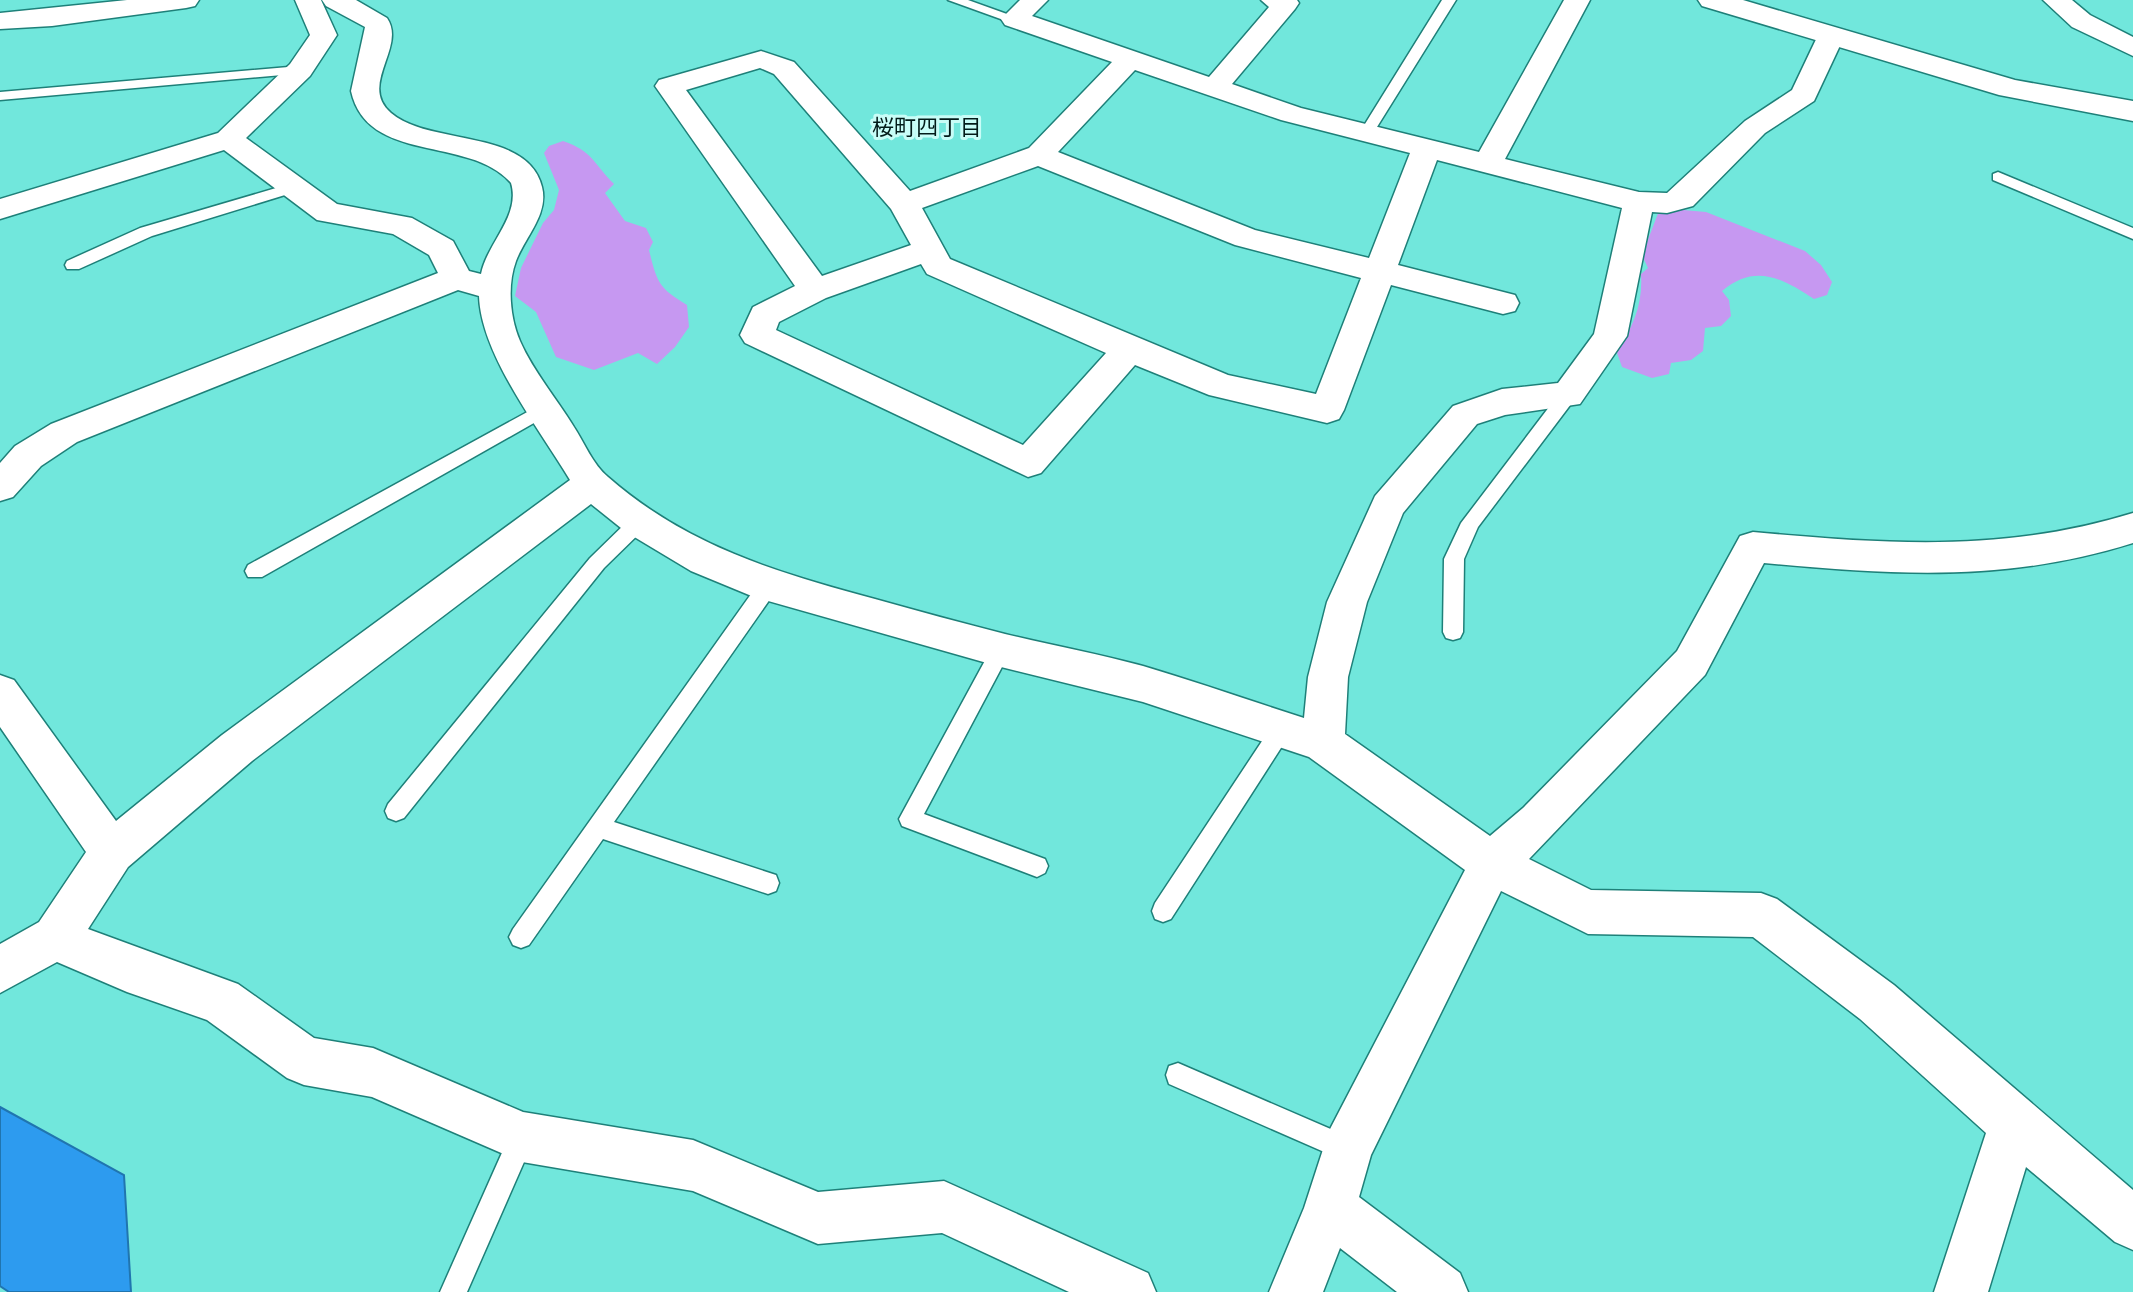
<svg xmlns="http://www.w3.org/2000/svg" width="2133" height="1292" font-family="Rubik,'Noto Sans JP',sans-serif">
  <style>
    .green { fill: #c698f1 }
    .water { fill: #2d9bef; stroke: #2075af; stroke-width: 2 }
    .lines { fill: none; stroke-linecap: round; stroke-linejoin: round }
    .service-casing { stroke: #1e8079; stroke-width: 3 }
    .minor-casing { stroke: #1e8079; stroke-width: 3 }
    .tertiary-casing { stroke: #1e8079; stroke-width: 3 }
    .service { fill: #fff; fill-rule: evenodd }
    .minor { fill: #fff; fill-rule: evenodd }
    .tertiary { fill: #fff; fill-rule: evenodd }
    .labels { text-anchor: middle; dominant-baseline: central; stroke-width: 6; stroke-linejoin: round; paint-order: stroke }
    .far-neighbourhood-label { font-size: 22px; fill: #021b19; stroke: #c8fdf7 }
  </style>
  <rect width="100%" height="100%" fill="#71e7dc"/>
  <path class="green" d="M563 141C594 152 592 162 614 184L605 193 625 221 646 228 653 242 649 250C657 283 659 288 687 305L689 327 675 347 657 364 638 353 594 370 556 357 536 312 515 296 521 268 543 223 554 210 559 190 544 153 549 146Z
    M1683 210 1706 212 1805 251 1821 265 1832 282 1827 295 1814 299C1782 278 1755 263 1722 291L1729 300 1731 316 1721 326 1705 328 1703 351 1691 360 1671 363 1669 374 1652 378 1622 367 1616 350C1634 328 1643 302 1641 274L1648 268 1642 255 1659 211Z"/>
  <path class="water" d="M0 1107 124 1175 131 1292H9L0 1286Z"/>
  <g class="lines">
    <g class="service-casing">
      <path id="service" d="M948 0H968L1021 19 1009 22Z
        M1442 0H1456L1372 135H1362L1360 132Z
        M300 66 307 70 305 73 0 100V92Z
        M1998 172 2133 228V239L1993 180V174Z
        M293 183 301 188 298 191 152 236 79 269H67L65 265 67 261 140 228Z
        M1568 389 1574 390 1577 395 1574 400 1478 527 1464 559 1463 632 1460 638 1453 640 1446 638 1443 632 1444 559 1461 523 1562 390Z
        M542 404 551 410 548 415 262 577H248L245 571 248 565Z
        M639 515 646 517 648 522 646 527 604 568 404 818 396 821 388 818 385 811 388 804 590 558 632 517Z
        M768 578 775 580 778 586 775 592 614 822 776 875 779 883 776 891 768 894 603 839 529 945 521 948 513 945 509 937 513 929 761 580Z
        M1001 641 1008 644 1011 650 924 814 1045 859 1048 866 1045 873 1037 877 902 826 899 819 994 644Z
        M1281 721 1288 723 1291 730 1288 737 1171 919 1163 922 1155 919 1152 911 1155 903 1274 723Z
        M1178 1063 1356 1140 1360 1149 1356 1158 1347 1162 1169 1084 1166 1075 1169 1066Z
        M522 1124 531 1128 535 1137 467 1292H440L513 1128Z"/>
    </g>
    <g class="minor-casing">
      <path id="minor" d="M127 0H199L195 6 186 8 52 26 0 29V13Z
        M295 0H321L337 35 310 76 246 138 337 204 412 218 453 241 469 271 481 274C487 243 521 216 511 183 470 135 367 165 351 91L365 27 326 6 322 0H356L387 18C407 47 358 85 391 113 429 146 528 128 542 187 549 214 525 237 516 261 507 285 510 318 520 341 533 371 557 399 574 427 584 442 593 465 608 477 687 546 775 572 875 599 918 611 962 623 1005 634 1051 645 1098 654 1143 666 1197 682 1251 701 1304 718L1308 677 1327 602 1375 496 1453 406 1502 389 1558 383 1594 334 1622 208 1437 160 1398 265 1515 295 1519 303 1515 311 1503 314 1391 285 1344 410 1339 419 1327 423 1209 395 1135 365 1041 473 1028 477 745 343 740 335 753 307 795 286 655 86 659 80 761 51 794 62 910 191 1029 148 1112 62 1005 25 1001 19 1020 0H1048L1032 16 1209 77 1269 7 1261 0H1297L1299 3 1295 9 1232 84 1301 108 1479 152 1564 0H1590L1505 159 1639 192 1667 193 1745 121 1792 90 1820 31H1840L1844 37 1814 101 1765 133 1693 206 1667 213 1652 212 1627 336 1580 404 1505 415 1477 424 1403 513 1367 602 1348 677 1345 734 1490 836 1523 808 1677 651 1740 536 1753 532C1886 544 2004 553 2133 513V543C2006 583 1894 575 1764 563L1705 675 1529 859 1591 890 1761 893 1777 899 1894 985 2133 1190V1250L2115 1242 2026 1167 1988 1292H1934L1986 1133 1860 1019 1753 937 1588 934 1501 891 1371 1155 1359 1197 1460 1273 1468 1292H1397L1340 1248 1323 1292H1269L1304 1208 1329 1131 1465 870 1309 757 1143 702 1001 667 754 597 691 571 626 532 591 504 252 761 128 867 88 929 238 984 314 1038 373 1048 523 1112 693 1140 818 1192 944 1181 1148 1273 1156 1292H1069L942 1233 818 1244 693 1191 522 1162 372 1097 304 1085 287 1078 207 1020 127 992 57 962 0 993V944L39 922 86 852 0 727V675L14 680 116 821 222 735 570 480C539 428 481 355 479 296L458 290 77 442 41 466 13 497 0 501V463L15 446 51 424 438 273 429 255 393 234 317 220 224 150 0 219V199L218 133 290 64 310 35ZM760 68 774 74 891 209 911 245 822 276 686 90ZM1135 70 1281 120 1410 153 1369 258 1255 230 1058 152ZM1038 166 1235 245 1361 278 1316 394 1228 375 950 259 922 208ZM921 264 927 274 1106 353 1023 445 776 330 779 322 826 298Z
        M2043 0H2072L2090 15 2133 37V56L2072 27Z"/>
    </g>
    <g class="tertiary-casing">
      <path id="tertiary" d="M1698 0H1743L2015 80 2133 101V121L1999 95 1702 6Z"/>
    </g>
    <use href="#service" class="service"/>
    <use href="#minor" class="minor"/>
    <use href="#tertiary" class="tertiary"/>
  </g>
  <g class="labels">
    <g class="far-neighbourhood-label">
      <text x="927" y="127">桜町四丁目</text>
    </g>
  </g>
</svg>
